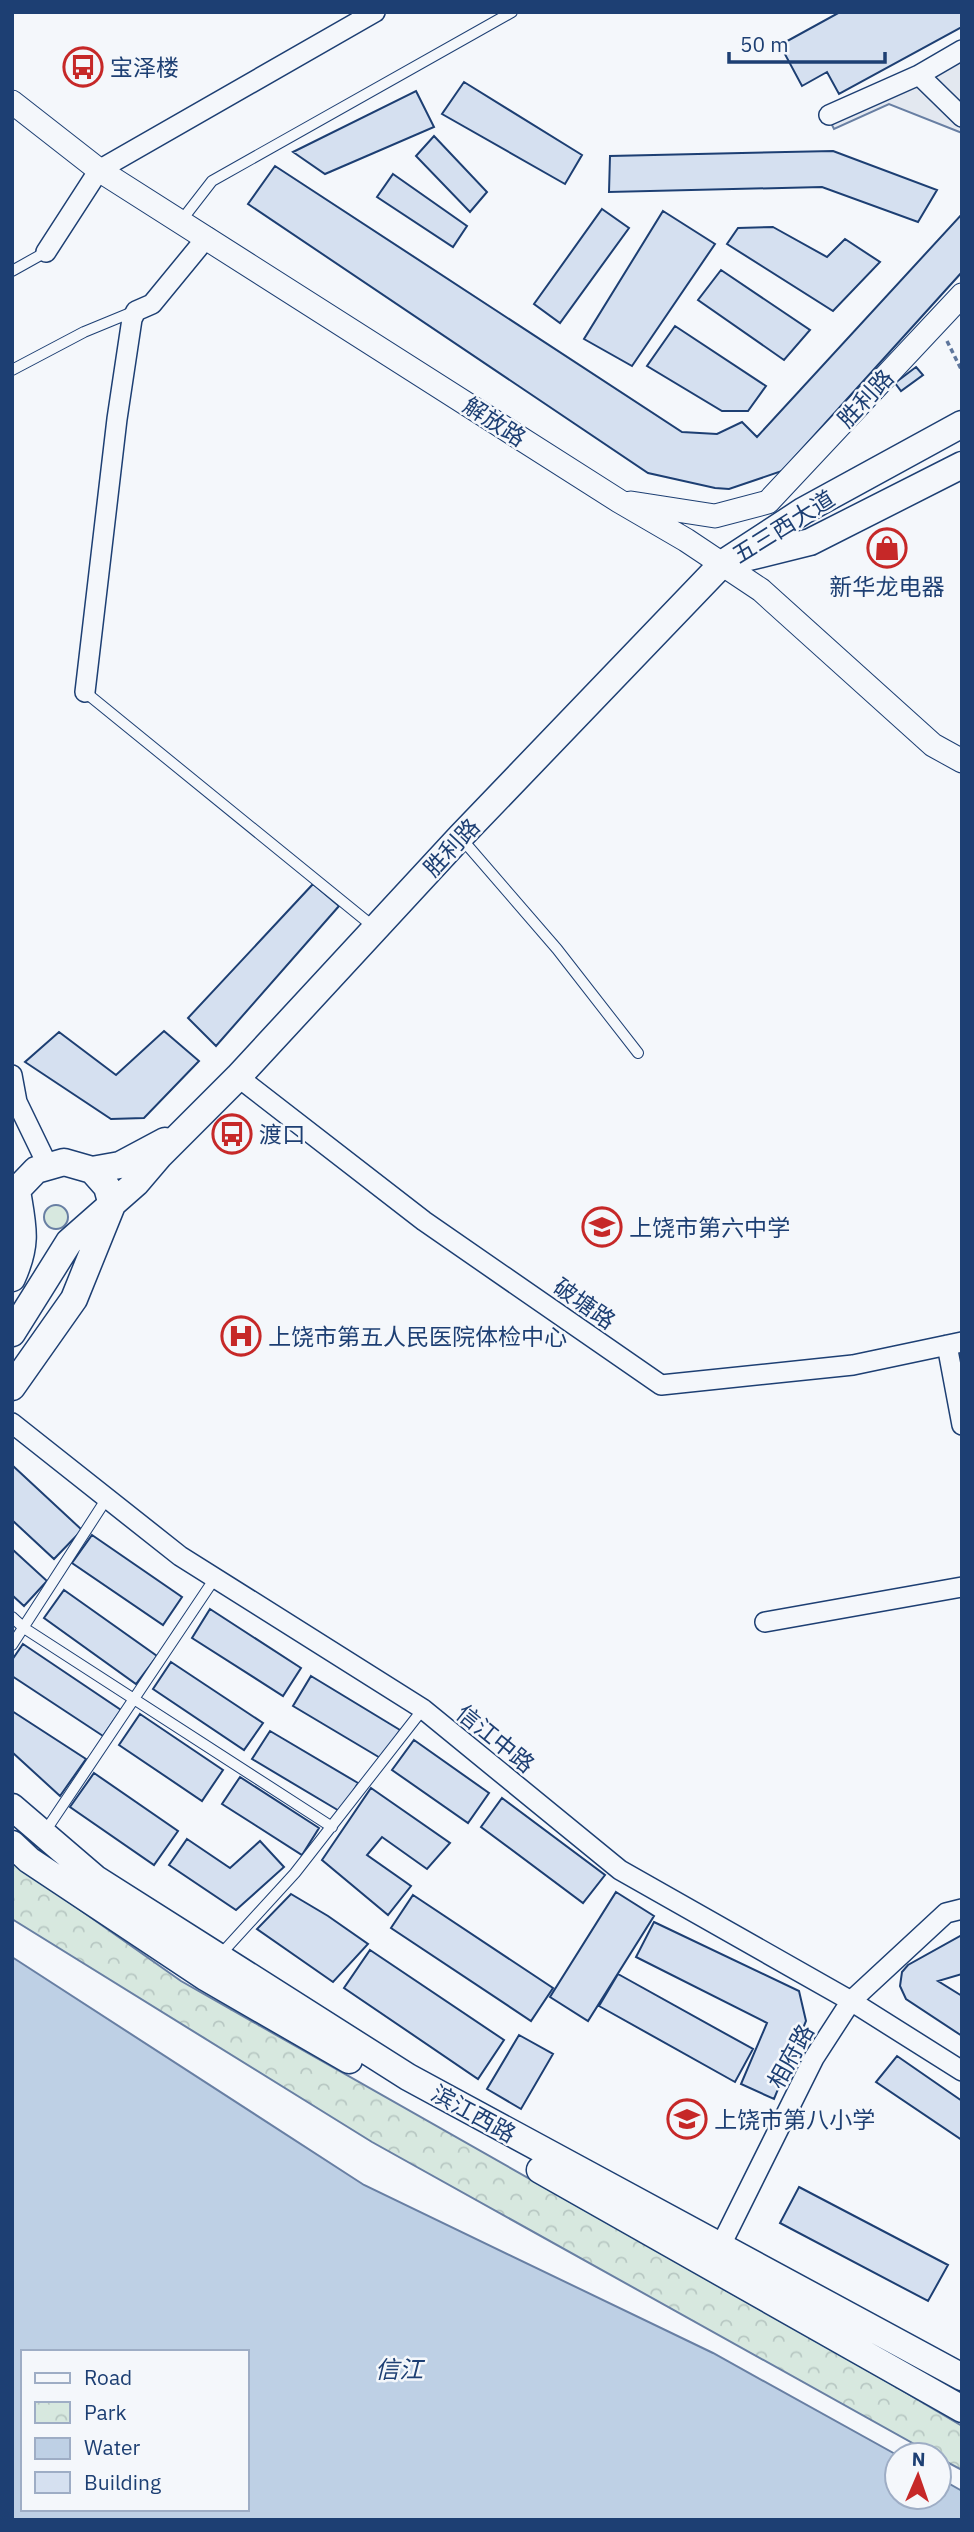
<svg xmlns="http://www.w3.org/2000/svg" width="974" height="2532" font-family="'IBM Plex Sans','Noto Sans SC',sans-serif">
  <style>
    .grass { fill: #d7e8df; stroke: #687fa3; stroke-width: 2 }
    .park { fill: url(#park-crowns); stroke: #687fa3; stroke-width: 2 }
    .parking { fill: #e3e8f0; stroke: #687fa3; stroke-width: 2 }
    .water { fill: #bed0e5; stroke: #687fa3; stroke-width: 2; fill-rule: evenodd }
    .building { fill: #d5e0f0; stroke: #1d3f73; stroke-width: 2 }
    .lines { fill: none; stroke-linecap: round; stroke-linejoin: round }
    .service-casing { stroke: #1d3f73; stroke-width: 12 }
    .minor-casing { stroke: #1d3f73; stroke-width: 22 }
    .tertiary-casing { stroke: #1d3f73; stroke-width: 25 }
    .secondary-casing { stroke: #1d3f73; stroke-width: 29 }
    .path { stroke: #5e769c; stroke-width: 3.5; stroke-dasharray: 5 3.5; stroke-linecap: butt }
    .service { stroke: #f4f7fb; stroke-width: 10 }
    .minor { stroke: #f4f7fb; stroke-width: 19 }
    .tertiary { stroke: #f4f7fb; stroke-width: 23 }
    .secondary { stroke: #f4f7fb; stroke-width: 26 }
    .labels { text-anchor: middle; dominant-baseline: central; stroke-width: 5; stroke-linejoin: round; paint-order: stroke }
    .poi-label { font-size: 23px; fill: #1d3f73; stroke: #f4f7fb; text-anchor: start }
    .street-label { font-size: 23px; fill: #1d3f73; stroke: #f4f7fb }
    .water-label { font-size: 24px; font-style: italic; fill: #1d3f73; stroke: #f4f7fb }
  </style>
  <defs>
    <pattern id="park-crowns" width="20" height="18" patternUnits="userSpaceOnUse" patternTransform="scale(1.75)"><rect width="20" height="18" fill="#d7e8df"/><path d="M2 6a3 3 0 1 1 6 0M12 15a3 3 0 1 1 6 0" fill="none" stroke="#b8c8c3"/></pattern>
  </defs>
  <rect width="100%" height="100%" fill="#f4f7fb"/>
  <path class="grass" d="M44 1217a12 12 0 1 1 24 0a12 12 0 1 1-24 0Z"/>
  <path class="park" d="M12 1862 181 1981 886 2381 962 2426V2470L939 2458V2455H934L372 2142 12 1919Z"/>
  <path class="parking" d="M962 42V133L889 104 834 129 824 109 916 70Z"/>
  <path class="water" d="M12 1957 364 2185 713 2353 897 2455V2497H939V2478L962 2491V2520H12ZM23 2352H247V2509H23Z"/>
  <path class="building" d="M840 12H962V27L839 94 827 72 802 86 780 45Z
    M464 82 582 155 565 184 442 114Z
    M416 91 434 127 325 174 293 152Z
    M434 136 487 192 470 212 416 156Z
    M833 151 937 190 918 222 822 187 609 192 610 156Z
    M275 166 682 432 717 434 742 422 757 437 962 214V272L782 471 729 489 715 488 648 473 248 204Z
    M393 174 467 226 453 247 377 197Z
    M602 209 629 228 560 323 534 304Z
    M663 211 715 244 632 366 584 339Z
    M773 227 827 257 845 239 880 262 833 311 727 244 738 228Z
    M721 270 810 330 784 360 698 300Z
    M675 326 766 386 748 411H722L647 366Z
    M916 367 923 375 901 391 895 383Z
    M313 884 339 906 216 1046 188 1018Z
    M164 1031 199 1061 144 1118 111 1119 25 1062 59 1032 116 1075Z
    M12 1465 82 1530 54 1559 12 1520Z
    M92 1535 182 1597 163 1625 72 1563Z
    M12 1549 47 1581 24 1606 12 1595Z
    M64 1590 157 1656 136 1684 44 1618Z
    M210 1609 301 1668 283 1696 192 1638Z
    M23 1644 121 1710 103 1736 12 1676V1660Z
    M171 1662 263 1723 244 1750 153 1689Z
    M311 1676 400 1730 382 1759 293 1706Z
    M12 1711 86 1759 60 1796 12 1752Z
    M140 1714 223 1770 202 1801 119 1745Z
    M270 1731 358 1783 341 1812 252 1759Z
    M414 1740 489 1793 468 1823 392 1770Z
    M94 1773 178 1831 154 1865 70 1807Z
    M240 1777 319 1828 302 1855 222 1804Z
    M371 1788 450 1843 427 1869 382 1837 367 1855 411 1886 388 1915 322 1860Z
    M502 1798 605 1875 583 1903 481 1827Z
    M187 1839 230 1868 260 1841 284 1867 236 1910 169 1865Z
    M616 1892 654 1916 588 2021 550 1997Z
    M291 1894 328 1916 368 1944 333 1982 257 1929Z
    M413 1895 553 1988 531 2021 391 1928Z
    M654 1922 799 1991 806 2021 774 2099 741 2084 767 2023 636 1957Z
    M962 1935V1974L938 1981 962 1996V2036L906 1999 900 1986 902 1972 908 1965Z
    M370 1950 504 2040 478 2079 344 1988Z
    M618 1974 753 2049 735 2082 599 2006Z
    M519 2035 553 2054 521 2109 487 2089Z
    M897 2056 962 2101V2140L876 2082Z
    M799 2187 948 2265 928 2301 780 2223Z"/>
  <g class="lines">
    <g class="service-casing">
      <path id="service" d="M181 221 212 181 512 12
        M12 271 46 252
        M12 370 84 332 135 311
        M85 692 375 928
        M461 838 557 949 638 1053
        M12 1617 24 1628 332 1827
        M12 1645 107 1498
        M44 1833 215 1578
        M221 1954 295 1873 423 1709"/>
    </g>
    <g class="minor-casing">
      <path id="minor" d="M919 75 962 117
        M829 115 919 75 962 50
        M46 252 99 170 375 12
        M85 692 117 419 132 319 136 311 152 304 207 237
        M12 1075 17 1102 48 1166
        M238 1077 424 1221 661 1385 853 1365 962 1342
        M947 1345 962 1425
        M12 1423 180 1556 423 1709 620 1870 851 2001 962 2071
        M765 1622 962 1587
        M715 2257 814 2058 851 2001 946 1913 962 1909"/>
    </g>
    <g class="tertiary-casing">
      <path id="tertiary" d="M12 102 99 170 619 501 686 540 761 590 933 745 962 761
        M631 503 715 516 768 502 962 295"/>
    </g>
    <g class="secondary-casing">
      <path id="secondary" d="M741 559 810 542 962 465
        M92 1170 120 1165 165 1141
        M12 1195 36 1170 64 1162 92 1170 107 1187 112 1205 74 1299 12 1387
        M12 1278C28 1243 23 1227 17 1191
        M12 1333 69 1242 136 1183 159 1156 238 1077 460 837 722 564 803 511 962 424
        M12 1807 96 1879 408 2077 962 2377
        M12 1844 29 1860 205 1977 349 2060
        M540 2170 962 2409"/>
    </g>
    <path class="path" d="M947 341 962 371"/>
    <use href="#service" class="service"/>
    <use href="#minor" class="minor"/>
    <use href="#tertiary" class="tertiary"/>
    <use href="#secondary" class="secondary"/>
  </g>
  <defs>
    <g id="bus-ring" transform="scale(2.0125)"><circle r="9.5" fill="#f4f7fb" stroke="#c62828" stroke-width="1.5"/><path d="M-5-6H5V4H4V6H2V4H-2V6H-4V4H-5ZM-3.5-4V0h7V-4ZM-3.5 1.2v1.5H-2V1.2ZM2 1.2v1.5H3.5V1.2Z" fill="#c62828"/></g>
    <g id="shop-ring" transform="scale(2.0125)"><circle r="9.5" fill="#f4f7fb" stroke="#c62828" stroke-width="1.5"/><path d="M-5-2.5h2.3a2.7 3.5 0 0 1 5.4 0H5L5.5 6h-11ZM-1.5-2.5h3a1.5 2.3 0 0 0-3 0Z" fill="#c62828"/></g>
    <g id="school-ring" transform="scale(2.0125)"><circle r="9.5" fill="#f4f7fb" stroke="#c62828" stroke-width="1.5"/><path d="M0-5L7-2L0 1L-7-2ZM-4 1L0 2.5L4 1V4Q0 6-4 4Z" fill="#c62828"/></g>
    <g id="hospital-ring" transform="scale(2.0125)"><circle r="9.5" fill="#f4f7fb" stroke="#c62828" stroke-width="1.5"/><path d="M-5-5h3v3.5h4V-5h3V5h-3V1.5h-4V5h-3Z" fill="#c62828"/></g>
  </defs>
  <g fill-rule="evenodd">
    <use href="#bus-ring" x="83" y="67"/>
    <use href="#shop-ring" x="887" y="548"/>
    <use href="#bus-ring" x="232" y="1134"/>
    <use href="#school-ring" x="602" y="1227"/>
    <use href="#hospital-ring" x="241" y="1336"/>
    <use href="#school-ring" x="687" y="2119"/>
  </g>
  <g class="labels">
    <g class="poi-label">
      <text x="110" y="67">宝泽楼</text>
      <text x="887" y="586" text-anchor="middle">新华龙电器</text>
      <text x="259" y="1134">渡口</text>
      <text x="629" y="1227">上饶市第六中学</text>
      <text x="268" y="1336">上饶市第五人民医院体检中心</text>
      <text x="714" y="2119">上饶市第八小学</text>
    </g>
    <g class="street-label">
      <text transform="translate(865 398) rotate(-47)">胜利路</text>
      <text transform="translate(495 421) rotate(33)">解放路</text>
      <text transform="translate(783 526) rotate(-32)">五三西大道</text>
      <text transform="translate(451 847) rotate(-47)">胜利路</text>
      <text transform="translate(585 1303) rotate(35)">破塘路</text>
      <text transform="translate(496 1738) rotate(39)">信江中路</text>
      <text transform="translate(790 2056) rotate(-61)">相府路</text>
      <text transform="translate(474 2113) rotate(29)">滨江西路</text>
    </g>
    <g class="water-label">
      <text x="399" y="2369">信江</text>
    </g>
  </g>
  <rect width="974" height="2532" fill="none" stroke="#1d3f73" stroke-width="28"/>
  <rect x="21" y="2350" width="228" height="161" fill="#f4f7fb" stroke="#9eadc5" stroke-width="2"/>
  <rect x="35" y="2373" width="35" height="10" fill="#f4f7fb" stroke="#9eadc5" stroke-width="2"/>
  <text x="84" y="2385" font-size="21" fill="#1d3f73">Road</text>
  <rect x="35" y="2402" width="35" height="21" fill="url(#park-crowns)" stroke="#9eadc5" stroke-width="2"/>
  <text x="84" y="2420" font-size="21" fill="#1d3f73">Park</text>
  <rect x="35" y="2438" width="35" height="21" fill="#bed0e5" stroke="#9eadc5" stroke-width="2"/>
  <text x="84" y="2455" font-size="21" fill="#1d3f73">Water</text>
  <rect x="35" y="2472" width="35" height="21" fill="#d5e0f0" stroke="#9eadc5" stroke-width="2"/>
  <text x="84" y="2490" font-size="21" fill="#1d3f73">Building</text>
  <g transform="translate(918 2476) rotate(2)"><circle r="33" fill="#f4f7fb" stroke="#9eadc5" stroke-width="2"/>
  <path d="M0-5L12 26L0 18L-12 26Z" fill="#c62828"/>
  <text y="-10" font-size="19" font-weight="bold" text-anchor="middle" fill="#1d3f73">N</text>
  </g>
  <path d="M729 52v10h156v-10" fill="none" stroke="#1d3f73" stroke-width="3.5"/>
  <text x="740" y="52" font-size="21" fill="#1d3f73" stroke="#f4f7fb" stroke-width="5" paint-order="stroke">50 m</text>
</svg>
